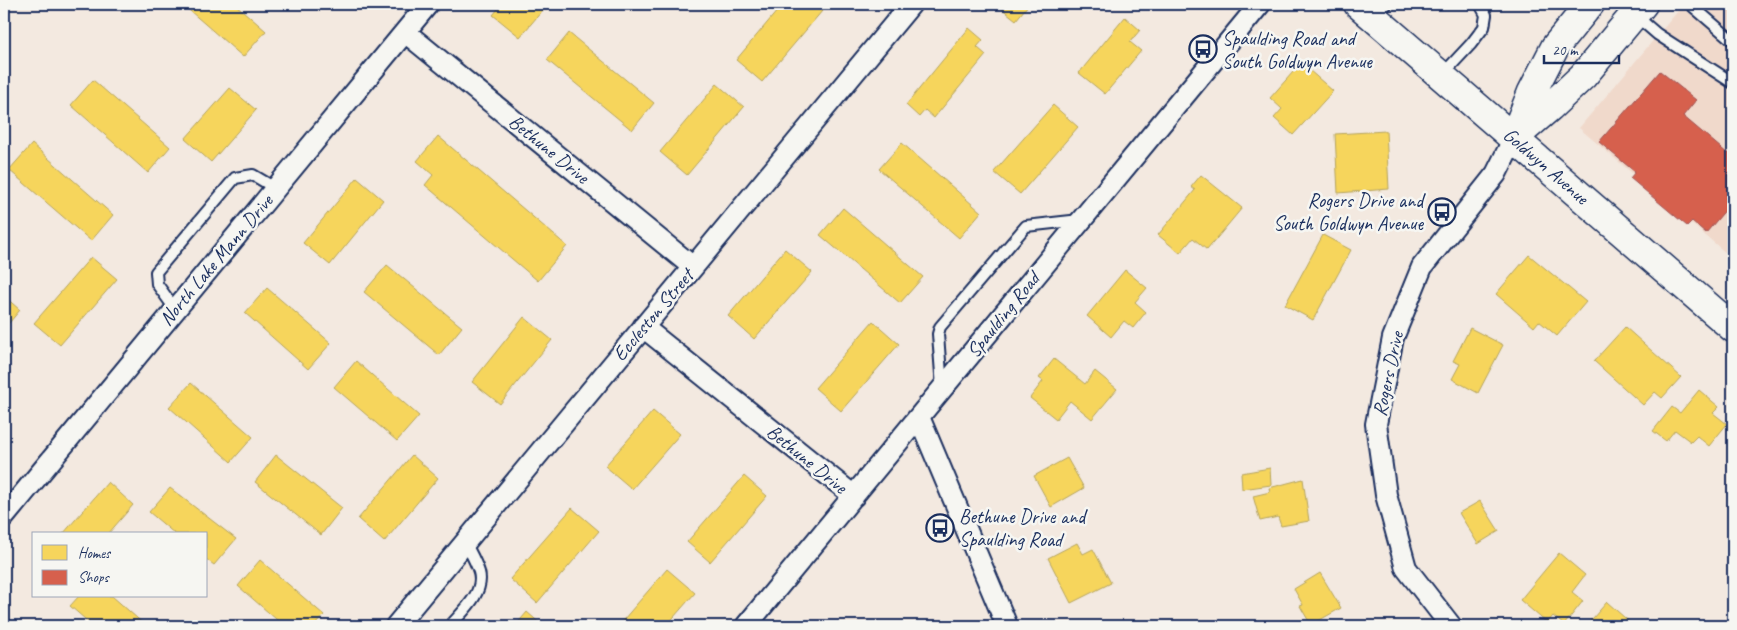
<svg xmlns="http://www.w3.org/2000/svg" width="1737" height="630" font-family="Caveat,sans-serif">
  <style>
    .built { fill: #f0d9cb }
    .homes { fill: #f6d55c; stroke: #b4a35d }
    .shops { fill: #d6604d; stroke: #9e5152 }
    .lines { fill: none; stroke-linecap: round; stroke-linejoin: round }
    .lane-casing { stroke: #1b2f5e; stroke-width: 14 }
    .street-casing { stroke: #1b2f5e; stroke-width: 24 }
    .secondary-casing { stroke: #1b2f5e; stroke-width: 31 }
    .lane { stroke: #f6f6f2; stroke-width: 10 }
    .street { stroke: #f6f6f2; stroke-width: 20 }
    .secondary { stroke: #f6f6f2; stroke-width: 28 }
    .labels { text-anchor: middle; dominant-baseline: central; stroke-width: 5; stroke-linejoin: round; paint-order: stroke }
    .poi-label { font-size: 20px; fill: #1b2f5e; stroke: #f6f6f2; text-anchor: start }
    .street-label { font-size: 20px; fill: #1b2f5e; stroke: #f6f6f2 }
  </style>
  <rect width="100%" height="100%" fill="#f3e9e0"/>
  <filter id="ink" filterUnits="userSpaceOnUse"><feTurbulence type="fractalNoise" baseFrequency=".02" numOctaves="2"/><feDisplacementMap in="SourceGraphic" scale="10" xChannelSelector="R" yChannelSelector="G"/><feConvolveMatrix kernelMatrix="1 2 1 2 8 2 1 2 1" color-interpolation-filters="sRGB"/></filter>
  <g filter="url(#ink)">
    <path class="built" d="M1684 4H1733V259L1579 128Z"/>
    <path class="homes" d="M182 4H235L266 31 243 57Z
      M502 4H548L520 37 493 15Z
      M783 4H828L762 82 736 60Z
      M996 4H1029L1016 20Z
      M1125 17 1140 30 1130 42 1141 51 1105 94 1079 73Z
      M969 28 983 40 977 47 986 55 934 118 925 110 919 117 906 105Z
      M569 33 654 103 632 130 547 60Z
      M1301 63 1333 91 1293 135 1274 118 1282 109 1270 98Z
      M93 80 170 147 148 173 71 105Z
      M717 84 744 107 687 175 660 152Z
      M230 88 256 110 211 162 185 139Z
      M1053 105 1078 127 1020 194 994 172Z
      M1386 131 1389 189 1338 193 1335 134Z
      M438 136 567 246 538 281 425 185 433 175 417 161Z
      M902 143 981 212 959 238 879 169Z
      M32 144 113 215 91 241 9 170Z
      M1201 175 1242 208 1207 250 1193 238 1180 253 1158 235 1195 190 1191 187Z
      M357 178 383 200 330 265 303 243Z
      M843 208 923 277 900 303 820 235Z
      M1323 235 1351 250 1313 320 1285 305Z
      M785 249 812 272 754 339 728 316Z
      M1529 255 1586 302 1557 336 1539 321 1534 327 1496 294Z
      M91 257 117 279 60 345 34 323Z
      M387 265 462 327 439 355 364 292Z
      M1125 270 1147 288 1135 302 1146 312 1133 328 1124 321 1111 337 1087 316Z
      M267 288 331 343 308 369 245 313Z
      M4 296 20 310 4 329Z
      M524 317 552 340 500 404 472 382Z
      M873 321 899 344 841 411 815 388Z
      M1625 327 1681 377 1662 398 1655 392 1643 405 1594 361Z
      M1470 328 1503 345 1478 393 1452 379 1460 364 1453 361Z
      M1054 359 1085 384 1095 371 1117 389 1092 419 1070 401 1056 419 1030 398 1043 381 1039 378Z
      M356 361 419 416 397 441 334 387Z
      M191 383 253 437 231 462 169 407Z
      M1699 390 1719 407 1713 413 1727 424 1709 446 1697 436 1691 442 1675 430 1666 441 1653 431 1672 407 1680 413Z
      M653 411 680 434 632 489 605 466Z
      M276 455 342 508 321 535 255 482Z
      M412 455 438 478 384 542 358 519Z
      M1067 458 1084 488 1051 507 1034 476Z
      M1270 468 1271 485 1242 489 1241 473Z
      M744 476 767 496 710 562 687 542Z
      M1303 479 1309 521 1281 526 1278 517 1260 521 1253 496 1270 492 1269 488Z
      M108 482 133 505 108 534H63Z
      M1733 487V500L1727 494Z
      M170 488 236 539 214 565 206 559V534H175L149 512Z
      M1480 501 1499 531 1478 544 1459 513Z
      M572 508 599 531 537 603 510 579Z
      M1077 543 1083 554 1093 549 1111 583 1071 603 1048 558Z
      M1559 553 1585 575 1572 592 1583 601 1564 625 1553 616 1547 623 1520 600Z
      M260 560 324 615 314 626H284L238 586Z
      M667 569 695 593 666 626H618Z
      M1320 573 1341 608 1311 625 1300 606 1303 605 1294 589Z
      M79 596H112L146 626H93L70 606Z
      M1607 602 1634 626H1586Z
      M527 612 543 626H515Z"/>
    <path class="shops" d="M1660 71 1696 100 1683 116 1728 154 1733 148V201L1706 233 1692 221 1687 226 1630 178 1635 172 1599 142Z"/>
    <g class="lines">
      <g class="lane-casing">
        <path id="lane" d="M1690 4 1733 41
          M1373 15 1387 4
          M1635 15 1657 34 1733 83
          M1442 75 1471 44 1484 27 1486 15 1480 4
          M175 309 157 284 156 272 235 178 253 175 275 188
          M942 388 938 334 940 327 1026 226 1080 220
          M450 626C462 612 485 593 479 572 476 562 470 552 465 542"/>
      </g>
      <g class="street-casing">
        <path id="street" d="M405 32 693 267
          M643 327 854 496
          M919 417 1007 626
          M4 517 428 4
          M396 626 911 4
          M746 626 1260 4
          M1451 626 1406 568 1386 495 1376 424 1393 338 1422 267 1496 174 1514 138"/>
      </g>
      <g class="secondary-casing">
        <path id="secondary" d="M1358 4 1733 328
          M1515 135 1532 92 1555 47 1590 4
          M1514 138 1550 107 1583 76 1643 4"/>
      </g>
      <use href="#lane" class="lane"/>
      <use href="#street" class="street"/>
      <use href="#secondary" class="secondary"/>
    </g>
  </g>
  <defs>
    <g id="bus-ring" transform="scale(1.4375)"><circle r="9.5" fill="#f6f6f2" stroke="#1b2f5e" stroke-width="1.5"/><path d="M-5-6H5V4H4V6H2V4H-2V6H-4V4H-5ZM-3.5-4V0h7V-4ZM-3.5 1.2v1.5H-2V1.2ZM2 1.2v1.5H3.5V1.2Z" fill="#1b2f5e"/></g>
  </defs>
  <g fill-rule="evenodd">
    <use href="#bus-ring" x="1203" y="49"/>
    <use href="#bus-ring" x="1442" y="212"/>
    <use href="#bus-ring" x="940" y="528"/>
  </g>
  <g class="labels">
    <g class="poi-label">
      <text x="1222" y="38">Spaulding Road and<tspan x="1222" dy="23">South Goldwyn Avenue</tspan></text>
      <text x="1423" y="200" text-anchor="end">Rogers Drive and<tspan x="1423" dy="23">South Goldwyn Avenue</tspan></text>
      <text x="959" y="516">Bethune Drive and<tspan x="959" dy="23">Spaulding Road</tspan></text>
    </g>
    <g class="street-label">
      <text transform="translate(549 149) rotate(39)">Bethune Drive</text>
      <text transform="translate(1546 166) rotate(41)">Goldwyn Avenue</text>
      <text transform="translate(216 260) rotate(-50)">North Lake Mann Drive</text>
      <text transform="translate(653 315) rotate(-50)">Eccleston Street</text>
      <text transform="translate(1003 315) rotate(-51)">Spaulding Road</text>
      <text transform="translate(1388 374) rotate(-78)">Rogers Drive</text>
      <text transform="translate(807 459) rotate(39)">Bethune Drive</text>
    </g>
  </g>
  <rect width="1737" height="630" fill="none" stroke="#f6f6f2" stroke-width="20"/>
  <rect x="10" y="10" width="1717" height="610" fill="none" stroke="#1b2f5e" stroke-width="2" filter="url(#ink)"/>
  <rect x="32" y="532" width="175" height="65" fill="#f6f6f2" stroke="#9ea6b7"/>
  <rect x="42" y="545" width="25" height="15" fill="#f6d55c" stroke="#9ea6b7"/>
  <text x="78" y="558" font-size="15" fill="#1b2f5e">Homes</text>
  <rect x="42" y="570" width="25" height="15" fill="#d6604d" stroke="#9ea6b7"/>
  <text x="78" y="582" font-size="15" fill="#1b2f5e">Shops</text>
  <path d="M1544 55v8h75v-8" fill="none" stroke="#1b2f5e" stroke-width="2.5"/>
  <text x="1552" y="55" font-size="15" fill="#1b2f5e" stroke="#f6f6f2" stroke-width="4" paint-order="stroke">20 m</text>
</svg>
